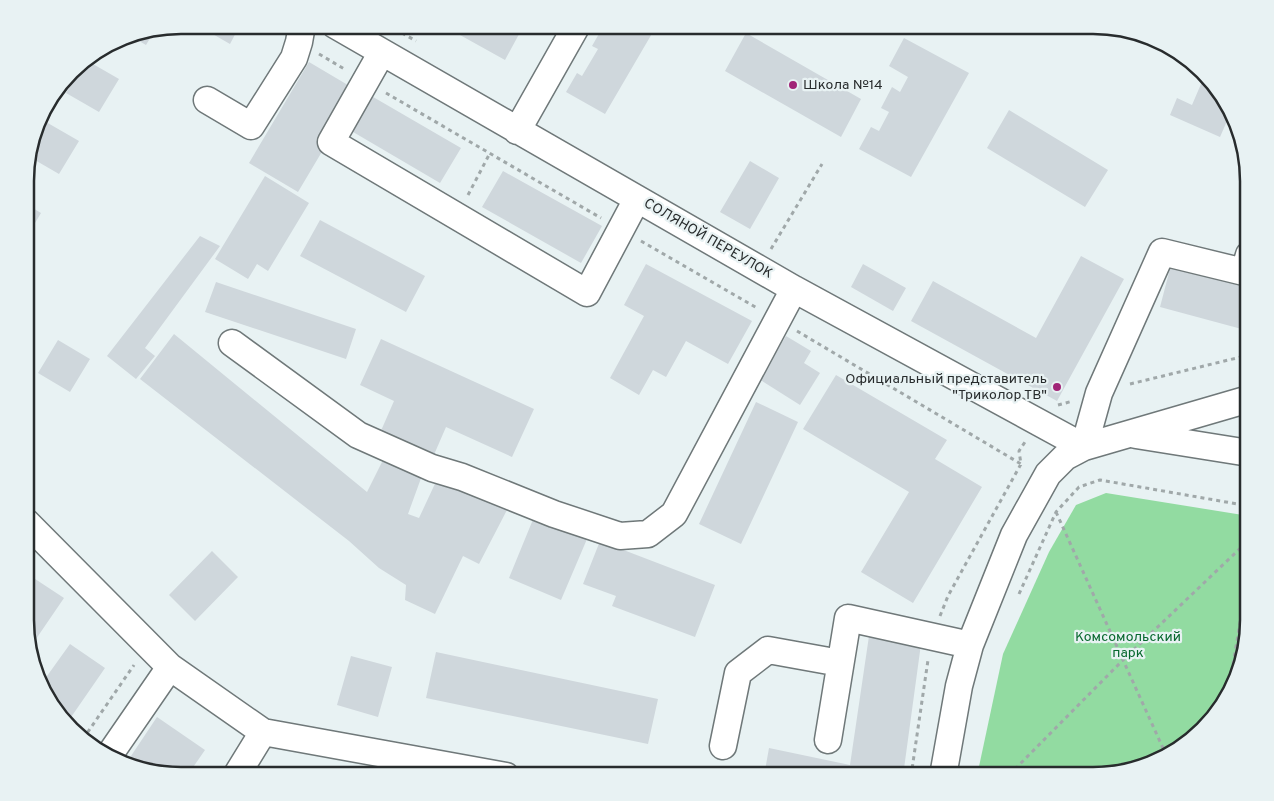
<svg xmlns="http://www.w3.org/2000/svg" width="1274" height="801" font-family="Overpass,sans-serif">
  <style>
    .green { fill: #92dba1 }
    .building { fill: #cfd7dc }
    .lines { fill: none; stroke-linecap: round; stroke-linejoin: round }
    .minor-casing { stroke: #6f7879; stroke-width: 29 }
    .path { stroke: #a0a8a9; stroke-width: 3; stroke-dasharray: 4 4; stroke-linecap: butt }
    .minor { stroke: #fff; stroke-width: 26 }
    .poi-dot { fill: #a12477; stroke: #e8f2f3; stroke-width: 2 }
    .labels { text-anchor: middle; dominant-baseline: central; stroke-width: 4.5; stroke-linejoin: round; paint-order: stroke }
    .poi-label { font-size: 14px; fill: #282c2d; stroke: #e8f2f3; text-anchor: start }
    .street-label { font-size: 14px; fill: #282c2d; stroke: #e8f2f3 }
    .park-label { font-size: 14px; fill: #07682e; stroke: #e8f2f3 }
    .rim { fill: none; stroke: #282c2d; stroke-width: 2.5 }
  </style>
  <rect width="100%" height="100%" fill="#e8f2f3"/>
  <path class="green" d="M1106 493 1249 516V630L1223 707 1171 755 1103 776H977L1003 654 1049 552 1076 505Z"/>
  <path class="building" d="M197 25H240L230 44Z
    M442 25H524L505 60Z
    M604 25H657L605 114 566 92 577 73 582 76 598 49 592 46Z
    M155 30 146 45 129 35 134 34Z
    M746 33 861 99 841 137 725 71Z
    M904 38 969 73 911 177 859 149 871 127 879 131 889 112 881 108 892 87 900 92 908 77 889 66Z
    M86 60 119 79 99 112 66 93Z
    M309 62 358 91 298 192 249 163Z
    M1204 77 1228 102 1231 112 1220 137 1170 115 1177 98 1192 105Z
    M368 94 461 148 440 183 348 129Z
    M1009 110 1108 170 1085 207 987 148Z
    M46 122 79 141 59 174 28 156 30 150Z
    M750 161 779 178 750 229 720 212Z
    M503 171 602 226 581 263 482 207Z
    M265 176 309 203 268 271 257 264 248 279 215 259Z
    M26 204 41 213 26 238Z
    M320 220 425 276 406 312 300 256Z
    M200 236 220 246 145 348 155 356 136 379 107 356Z
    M1081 256 1124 279 1057 401 911 321 933 281 1036 338Z
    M646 264 752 321 728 364 686 341 666 377 653 370 639 395 610 378 644 316 624 305Z
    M863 264 906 288 893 311 851 287Z
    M1171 265 1249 285V331L1160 307Z
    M216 282 356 329 346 359 205 312Z
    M174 334 367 492 386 454 424 470 408 514 419 518 440 473 508 508 479 564 463 556 435 614 405 600 406 585 379 568 349 541 140 379Z
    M786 336 811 351 804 363 820 373 800 405 759 379Z
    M381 339 534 409 512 457 446 427 433 457 380 433 394 401 360 385Z
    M58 340 90 359 70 392 38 373Z
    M836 375 947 440 935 459 982 487 913 603 861 572 909 492 803 429Z
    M756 402 798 422 741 544 699 524Z
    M534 517 587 539 561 600 509 578Z
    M600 541 715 585 695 637 612 606 616 596 583 584Z
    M212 551 238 577 195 621 169 595Z
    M26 573 64 598 36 639 26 632Z
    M869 636 921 644 903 776H764L769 748 850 765Z
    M70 644 105 668 67 723 51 707 42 683Z
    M436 652 658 699 648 744 426 698Z
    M351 656 392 667 378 717 337 705Z
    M157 717 205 750 187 776 131 768 125 765Z"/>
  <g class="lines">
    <g class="minor-casing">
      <path id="minor" d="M335 25 794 289 1084 447
        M382 52 331 142 587 293 637 199
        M207 100 251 126 294 58 299 42 302 25
        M517 131 577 25
        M232 343 358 435 432 468 462 477 554 514 620 536 648 534 674 514 794 289
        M1136 435 1249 453
        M1084 447 1099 393 1162 252 1244 272 1249 255
        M26 522 170 667 263 732 506 776
        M828 740 848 618 970 645
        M723 746 738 673 768 650 840 663
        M108 757 170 667
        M236 776 263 732
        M943 776 959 686 970 645 1014 535 1048 474 1065 457 1084 447 1249 399"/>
    </g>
    <path class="path" d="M388 25 416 41
      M319 54 346 70
      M386 93 601 218
      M468 195 490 153
      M641 241 757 308
      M771 249 822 164
      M797 331 1021 464
      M1130 384 1249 355
      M1058 405 1073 401
      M1056 512 1167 757
      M1019 594 1056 512 1079 487 1100 480 1249 506
      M940 616 948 596 1021 464 1019 451 1025 442
      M1229 688 1249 570
      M83 739 134 665
      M911 776 928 660
      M1011 776 1018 766 1123 660 1249 540"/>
    <use href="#minor" class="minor"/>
  </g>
  <g class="poi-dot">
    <circle cx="793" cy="85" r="5"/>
    <circle cx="1057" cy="387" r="5"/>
  </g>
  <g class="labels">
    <g class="poi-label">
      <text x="803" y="85">Школа №14</text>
      <text x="1047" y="379" text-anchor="end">Официальный представитель<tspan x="1047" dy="16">"Триколор ТВ"</tspan></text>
    </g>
    <g class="street-label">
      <text transform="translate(708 239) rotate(30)">СОЛЯНОЙ ПЕРЕУЛОК</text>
    </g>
    <g class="park-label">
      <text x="1128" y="637">Комсомольский<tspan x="1128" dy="16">парк</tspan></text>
    </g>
  </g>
  <path d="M0 0H1274V801H0ZM181 34H1093A147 147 0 0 1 1240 181V620A147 147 0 0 1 1093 767H181A147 147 0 0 1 34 620V181A147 147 0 0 1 181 34Z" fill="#e8f2f3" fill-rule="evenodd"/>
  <path class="rim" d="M181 34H1093A147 147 0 0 1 1240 181V620A147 147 0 0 1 1093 767H181A147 147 0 0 1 34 620V181A147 147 0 0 1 181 34Z"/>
</svg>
